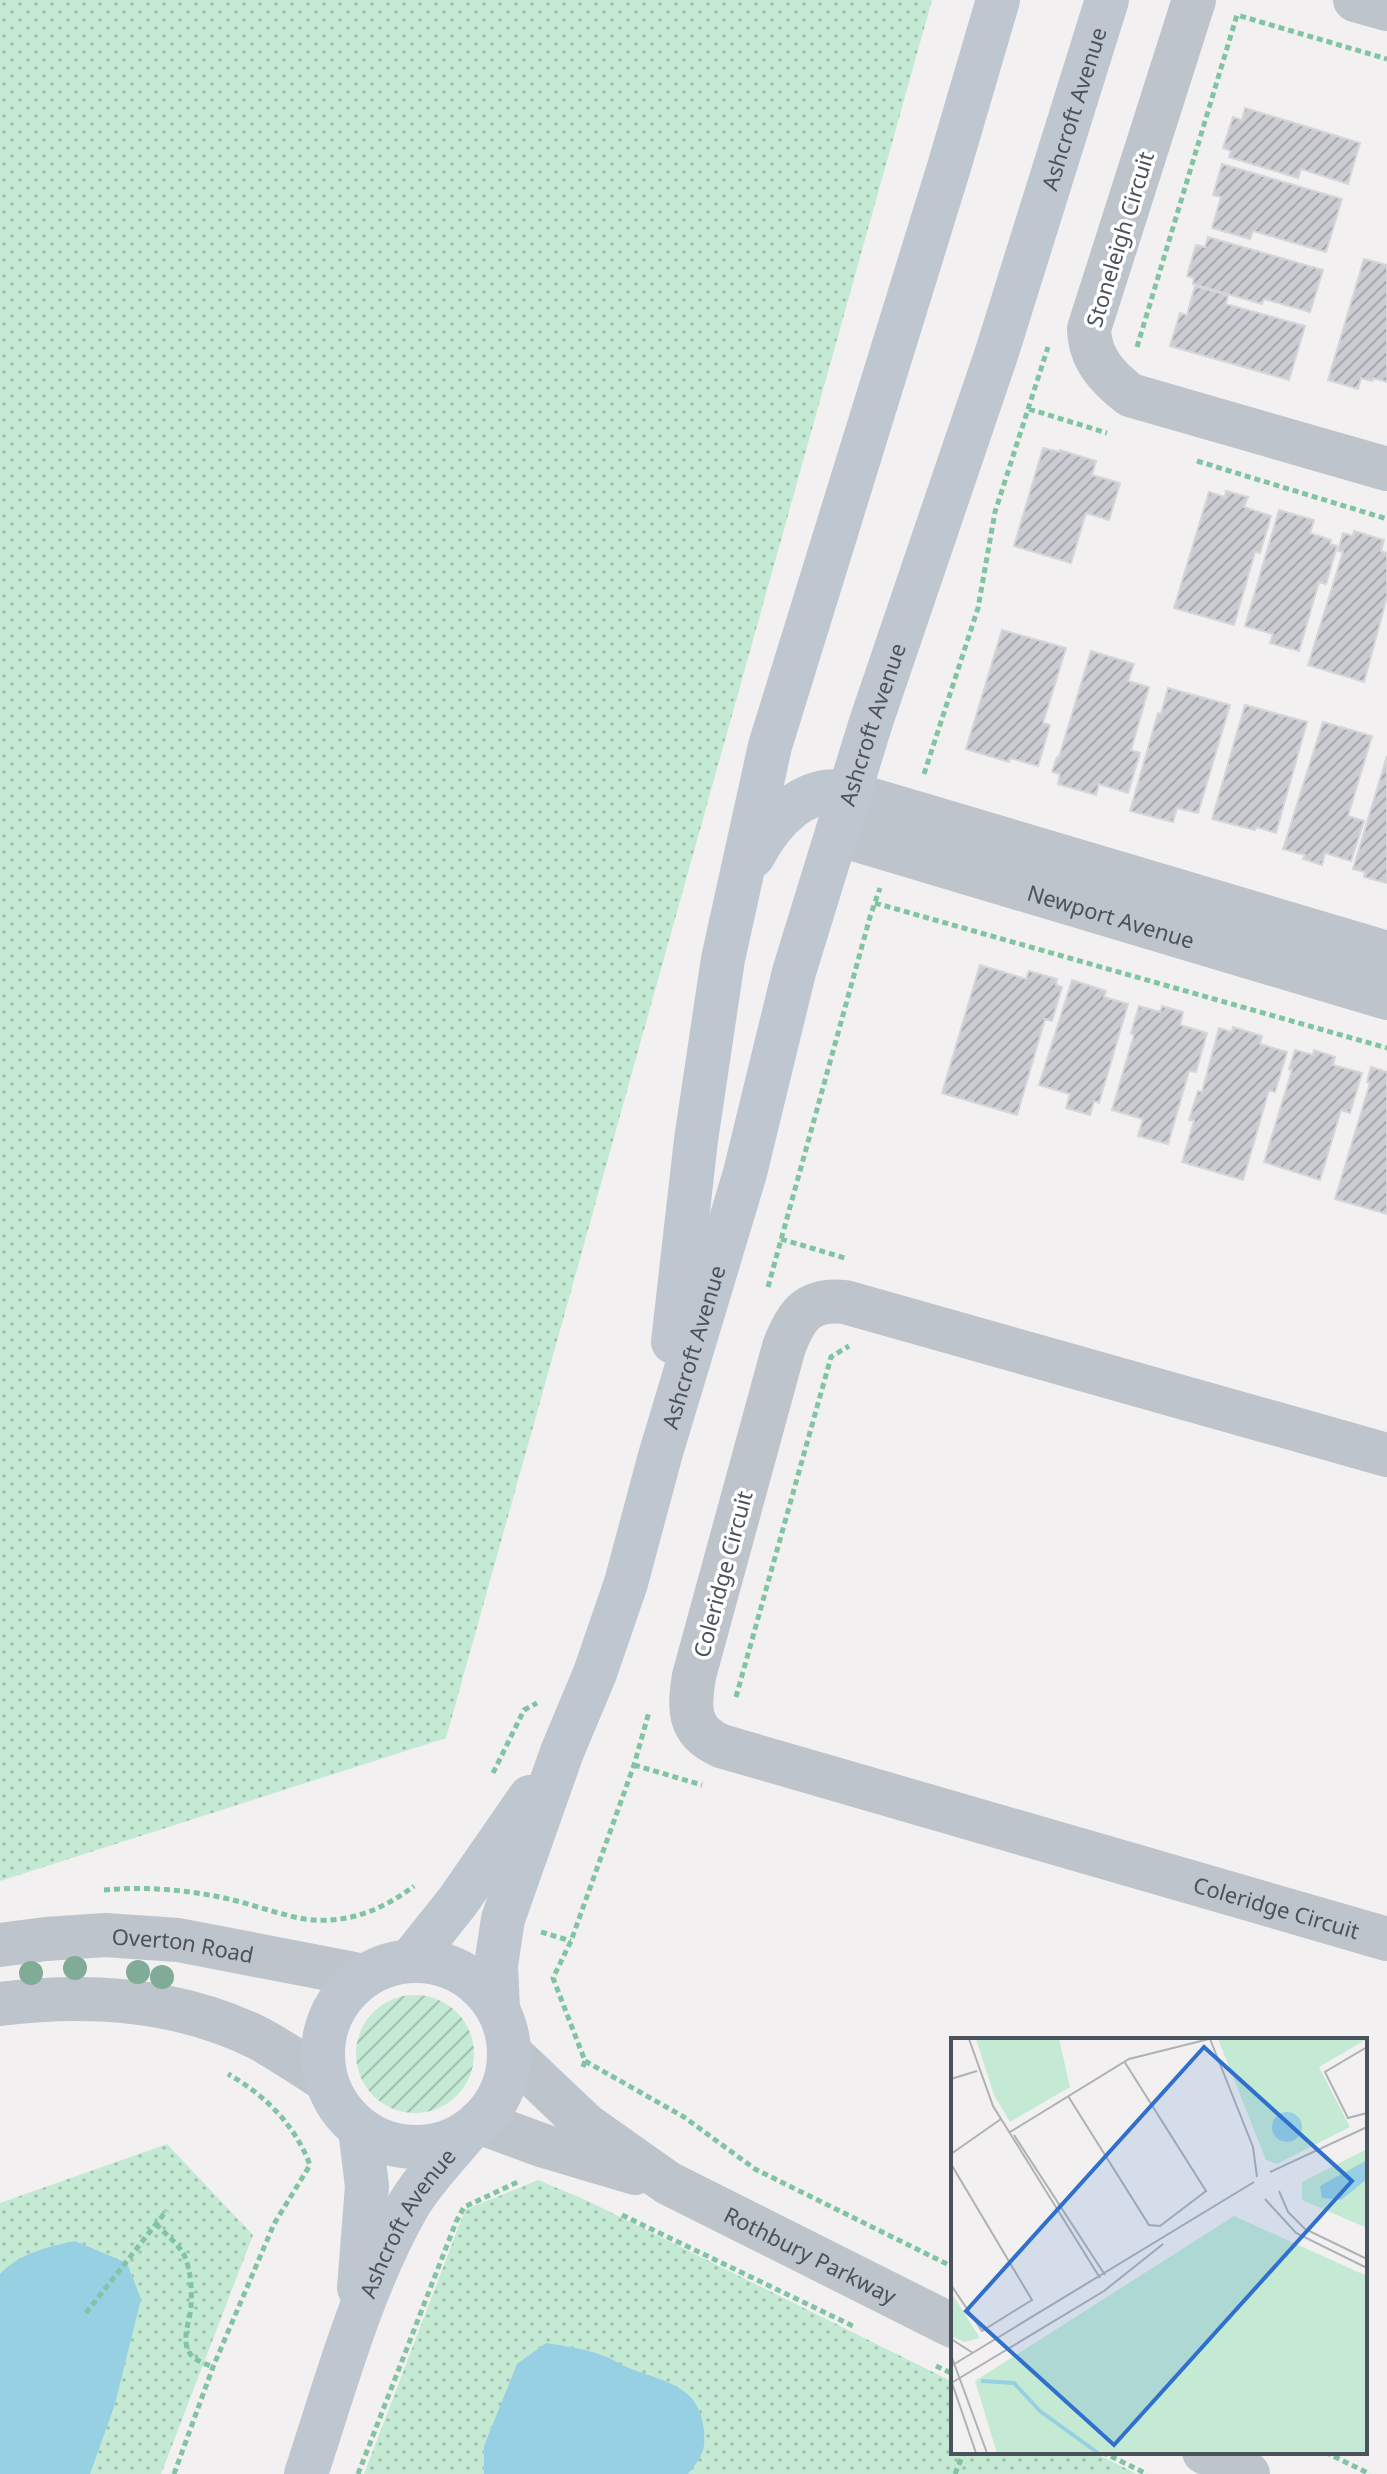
<svg xmlns="http://www.w3.org/2000/svg" width="1387" height="2474" font-family="'Noto Sans',sans-serif">
  <style>
    .grass { fill: url(#grass-dots) }
    .garden { fill: url(#garden-furrows) }
    .water { fill: #96d0e2 }
    .building { fill: url(#building-hatch); stroke: #d5d6da; stroke-width: 2 }
    .lines { fill: none; stroke-linecap: round; stroke-linejoin: round }
    .path { stroke: #80c4a4; stroke-width: 5; stroke-dasharray: 6 4; stroke-linecap: butt }
    .minor { stroke: #bdc4cb; stroke-width: 44 }
    .tertiary { stroke: #bdc4cb; stroke-width: 44 }
    .secondary { stroke: #bec6cf; stroke-width: 44 }
    .tree { fill: #80ac97 }
    .labels { text-anchor: middle; dominant-baseline: central; stroke-width: 7; stroke-linejoin: round; paint-order: stroke }
    .street-label { font-size: 22px; fill: #4a535b; stroke: #fff }
    .inset-river { fill: none; stroke: #96d0e2; stroke-width: 4 }
    .inset-road { fill: none; stroke: #afb1b4; stroke-width: 2 }
    .view { fill: #2f70cd; fill-opacity: 0.15; stroke: #2f70cd; stroke-width: 4 }
    .inset-edge { fill: none; stroke: #4a535b; stroke-width: 4 }
  </style>
  <defs>
    <pattern id="grass-dots" width="8" height="8" patternUnits="userSpaceOnUse" patternTransform="scale(2)"><rect width="8" height="8" fill="#c4ead4"/><path d="M2 2h.1M6 6h.1" fill="none" stroke="#a1c0af" stroke-width="1.8" stroke-linecap="round"/></pattern>
    <pattern id="garden-furrows" width="10" height="10" patternUnits="userSpaceOnUse" patternTransform="scale(2)"><rect width="10" height="10" fill="#c4ead4"/><path d="M-1 1l2-2M0 10L10 0M9 11l2-2" fill="none" stroke="#a1c0af"/></pattern>
    <pattern id="building-hatch" width="6" height="6" patternUnits="userSpaceOnUse" patternTransform="scale(2)"><rect width="6" height="6" fill="#cbccd2"/><path d="M-1 1l2-2M0 6l6-6M5 7l2-2" fill="none" stroke="#a7a8ad"/></pattern>
  </defs>
  <rect width="100%" height="100%" fill="#f2f0f0"/>
  <path class="grass" d="M0 0H932L446 1738 0 1881Z
    M167 2144 253 2235 161 2474H0V2203Z
    M538 2180 588 2201 953 2382V2452H1093L1137 2474H364L465 2210Z"/>
  <path class="garden" d="M356 2054a59 59 0 1 1 118 0a59 59 0 1 1-118 0Z"/>
  <path class="water" d="M75 2241 127 2263 141 2299 115 2404 90 2474H0V2274C20 2253 47 2247 75 2241Z
    M546 2343C566 2346 587 2349 607 2357 614 2360 621 2365 629 2368 664 2382 700 2385 704 2430 706 2452 701 2457 688 2474H484V2446L517 2364Z"/>
  <path class="building" d="M1245 108 1360 143 1348 184 1301 169 1298 178 1229 157 1231 151 1223 148 1233 117 1242 120Z
    M1222 164 1342 199 1326 252 1253 231 1250 239 1212 228 1221 197 1213 195Z
    M1208 237 1323 270 1310 312 1264 299 1262 304 1193 284 1194 278 1187 276 1196 245 1205 247Z
    M1364 259 1387 265V382L1373 378 1372 381 1361 378 1358 389 1328 380Z
    M1195 286 1228 295 1226 304 1305 326 1289 380 1170 346 1180 313 1187 315Z
    M1043 448 1060 452V450L1096 461 1092 475 1120 483 1109 520 1086 513 1071 563 1014 546Z
    M1226 491 1248 497 1244 507 1271 516 1260 553 1255 552 1234 625 1174 608 1209 492 1225 497Z
    M1279 510 1314 520 1310 533 1331 540 1330 544 1337 546 1326 584 1319 582 1299 651 1270 643 1273 634 1245 626Z
    M1354 531 1384 540 1381 551 1387 553V597L1364 682 1308 665 1343 552 1338 551 1343 533 1353 536Z
    M1002 630 1066 648 1043 723 1050 725 1038 766 1010 758 1009 762 966 749Z
    M1091 651 1134 664 1128 681 1149 687 1131 750 1140 753 1128 793 1099 784 1096 795 1058 784 1060 774 1052 772 1057 757H1059Z
    M1168 688 1230 705 1198 813 1177 808 1173 822 1130 811 1158 713 1161 714Z
    M1245 705 1307 722 1276 833 1256 827 1255 830 1212 819Z
    M1323 722 1372 736 1348 816 1364 821 1351 861 1325 853 1322 865 1303 859 1305 855 1283 849Z
    M1387 756V883L1364 877 1365 872 1353 869Z
    M980 965 1026 979 1029 971 1057 979 1056 985 1062 987 1052 1021 1045 1019 1017 1115 942 1093Z
    M1072 980 1106 991 1104 997 1128 1004 1099 1103 1094 1101 1090 1115 1066 1108 1070 1094 1039 1085Z
    M1139 1006 1160 1012 1162 1006 1183 1012 1180 1025 1207 1033 1196 1072 1189 1071 1168 1144 1138 1136 1143 1119 1112 1110 1134 1035 1131 1033Z
    M1233 1027 1262 1036 1260 1044 1287 1052 1275 1092 1269 1090 1243 1180 1182 1162 1194 1121 1189 1120 1198 1091 1202 1092 1219 1028 1232 1032Z
    M1295 1050 1313 1055 1314 1050 1335 1057 1333 1065 1362 1073 1350 1113 1341 1110 1320 1180 1264 1162 1292 1070 1289 1069Z
    M1371 1067 1387 1072V1214L1335 1199 1370 1083 1367 1082Z"/>
  <g class="lines">
    <path class="path" d="M1137 347 1237 15 1387 59
      M1029 409 1107 433
      M1197 461 1387 519
      M924 774 978 608 995 512 1048 347
      M875 903 1387 1048
      M781 1239 845 1258
      M768 1287 870 917 880 888
      M736 1697 831 1357 849 1346
      M634 1765 702 1785
      M493 1773 524 1710 537 1703
      M104 1890C147 1886 191 1890 233 1900 257 1906 281 1915 305 1919 345 1925 383 1910 414 1886
      M541 1932 571 1941
      M585 2061 684 2117 755 2169 953 2267
      M583 2067 585 2061 553 1978 571 1941 634 1765 649 1712
      M622 2215 855 2327
      M156 2224C166 2235 179 2244 185 2257 191 2272 192 2291 191 2307 190 2320 182 2338 188 2350 192 2360 204 2363 213 2367
      M86 2313 167 2210
      M936 2366 953 2374
      M1102 2452 1147 2474
      M1325 2452 1370 2474
      M174 2474 213 2367 274 2224 310 2165C295 2125 265 2095 228 2074
      M358 2474 456 2222 464 2207 520 2181
      M955 2474 964 2452"/>
    <g class="minor">
      <path d="M1194 0 1089 329C1090 359 1107 377 1130 395L1387 469"/>
      <path d="M1355 0 1387 9"/>
      <path d="M849 793 1387 953"/>
      <path id="s1" d="M837 834 1387 998"/>
      <path id="s2" d="M1387 1455 845 1302C808 1298 796 1315 784 1347L694 1676C689 1708 687 1731 721 1746L1387 1939"/>
      <path id="s3" d="M509 2052 586 2125 668 2183 953 2326"/>
      <path d="M479 2122 544 2146 635 2173"/>
      <path d="M1204 2452 1248 2474"/>
    </g>
    <g class="tertiary">
      <path id="s4" d="M0 1945 46 1939 105 1935 178 1940 365 1976"/>
      <path d="M0 2004C88 1993 177 1998 258 2038 281 2050 303 2066 326 2080"/>
    </g>
    <g class="secondary">
      <path d="M753 856C772 820 805 783 849 793"/>
      <path d="M673 1342 696 1140 723 959 770 746 949 167 998 0"/>
      <path d="M411 1960 458 1901 530 1797"/>
      <circle cx="416" cy="2054" r="93"/>
      <path id="s5" d="M498 2009 496 1965 503 1919 562 1752 595 1673 626 1583 660 1456 745 1173 794 972 871 722 997 352 1107 0"/>
      <path d="M359 2288 367 2186 360 2129"/>
      <path id="s6" d="M306 2474C336 2384 361 2289 408 2206 423 2180 446 2157 465 2134"/>
    </g>
  </g>
  <g class="tree">
    <circle cx="75" cy="1968" r="12"/>
    <circle cx="138" cy="1972" r="12"/>
    <circle cx="31" cy="1973" r="12"/>
    <circle cx="162" cy="1977" r="12"/>
  </g>
  <g class="labels">
    <g class="street-label">
      <text stroke="none"><textPath href="#s5" startOffset="1990">Ashcroft Avenue</textPath></text>
      <text transform="translate(1119 239) rotate(-73)">Stoneleigh Circuit</text>
      <text stroke="none"><textPath href="#s5" startOffset="1342">Ashcroft Avenue</textPath></text>
      <text stroke="none"><textPath href="#s1" startOffset="286">Newport Avenue</textPath></text>
      <text stroke="none"><textPath href="#s5" startOffset="694">Ashcroft Avenue</textPath></text>
      <text transform="translate(722 1574) rotate(-75)">Coleridge Circuit</text>
      <text stroke="none"><textPath href="#s2" startOffset="1650">Coleridge Circuit</textPath></text>
      <text stroke="none"><textPath href="#s4" startOffset="184">Overton Road</textPath></text>
      <text stroke="none"><textPath href="#s6" startOffset="272">Ashcroft Avenue</textPath></text>
      <text stroke="none"><textPath href="#s3" startOffset="366">Rothbury Parkway</textPath></text>
    </g>
  </g>
  <g transform="translate(951 2038)">
    <rect width="416" height="416" fill="#f2f0f0"/>
    <path d="M25 1H108L119 49 59 84 43 57ZM267 1H416L368 29 399 89 326 126 315 122ZM416 111V190L351 162V144ZM283 178 416 238V415H46L24 343ZM0 254 29 300 13 304 0 298Z" fill="#c4ead4"/>
    <path d="M386 369 416 375V415H295L330 398 363 370Z" fill="#c4ead4"/>
    <path d="M321 89a15 15 0 1 1 30 0a15 15 0 1 1-30 0ZM416 122V141L390 162 371 160 369 148Z" fill="#96d0e2"/>
    <path class="inset-river" d="M30 343 63 345 89 373 147 415"/>
    <path class="inset-road" d="M18 1 42 68 149 240M259 1 302 109 306 139M416 9 374 34 397 80 416 75M0 41 26 33M117 58 198 187 209 188 255 153 173 23M59 94 178 21 258 1M63 97 154 237M0 116 50 81M0 126 81 262 31 293 0 247M319 134 416 89M328 153 337 174 354 191 416 221M314 161 345 195 416 230M0 301 22 315M0 317 36 415M0 328 303 144M0 342 25 415M2 344 153 253 212 206"/>
    <path class="view" d="M253 9 401 143 163 407 15 273Z"/>
    <rect width="416" height="416" class="inset-edge"/>
  </g>
</svg>
